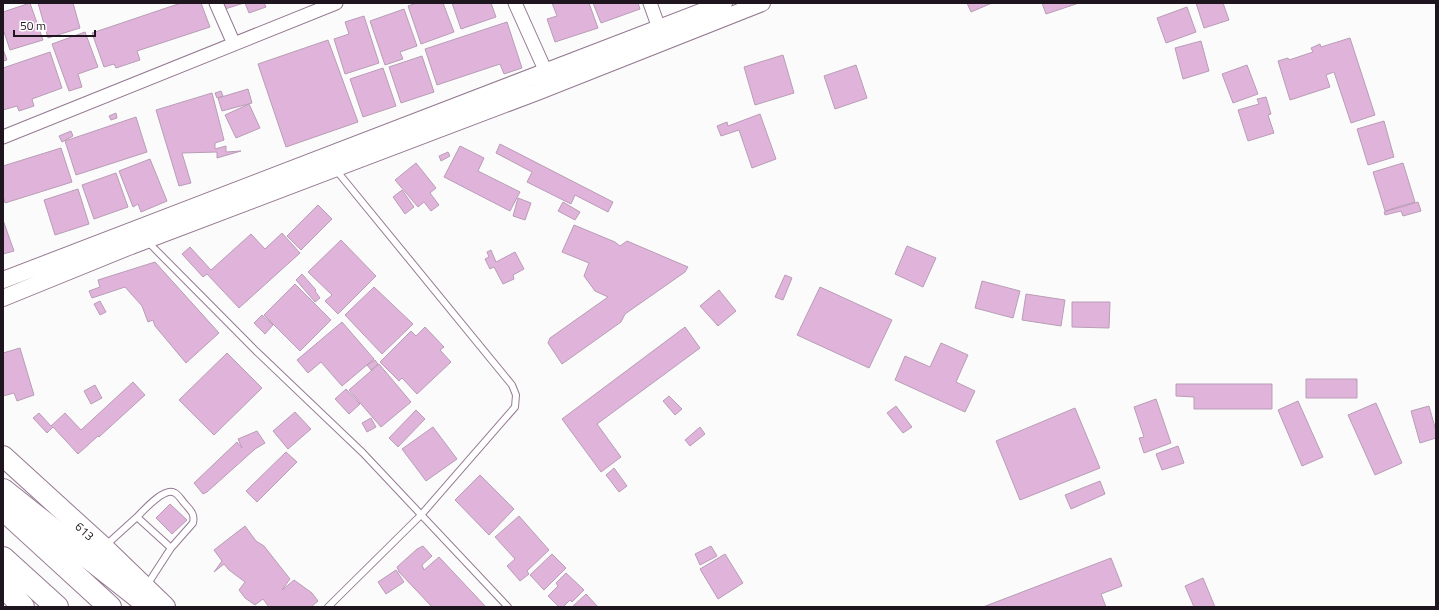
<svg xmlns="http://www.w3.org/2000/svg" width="1439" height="610" font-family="'Titillium Web',sans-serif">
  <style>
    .building { fill: #dfb3da; stroke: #b99db6 }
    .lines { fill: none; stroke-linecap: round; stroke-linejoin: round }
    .service-casing { stroke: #957a92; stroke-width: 8 }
    .minor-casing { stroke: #957a92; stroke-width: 15 }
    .tertiary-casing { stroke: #957a92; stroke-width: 18 }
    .primary-casing { stroke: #957a92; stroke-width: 22 }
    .motorway-casing { stroke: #957a92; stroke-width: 24 }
    .service { stroke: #fff; stroke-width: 6 }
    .minor { stroke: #fff; stroke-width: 13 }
    .tertiary { stroke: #fff; stroke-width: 16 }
    .primary { stroke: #fff; stroke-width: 20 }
    .motorway { stroke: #fff; stroke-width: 22 }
    .labels { text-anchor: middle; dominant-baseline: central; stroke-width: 3.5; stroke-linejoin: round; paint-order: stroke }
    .street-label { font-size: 12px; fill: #1f151e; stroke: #fff }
  </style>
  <rect width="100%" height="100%" fill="#fbfbfb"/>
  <path class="building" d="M30 3 43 40 10 50 3 29V12Z
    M38 3H73L80 28 48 38Z
    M181 3H201L210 27 137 51 140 60 116 68 114 64 104 67 92 33Z
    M222 3H244L225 9Z
    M245 3H264L266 7 249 13Z
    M417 3H443L454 32 421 44 408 6Z
    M452 3H491L496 17 461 29Z
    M552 3H589L598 28 555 42 547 19 557 16Z
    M593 3H638L640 9 601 23Z
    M967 3H992L971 12Z
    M1042 3H1079L1046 14Z
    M1196 3H1223L1229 20 1204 28Z
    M1187 7 1196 32 1166 43 1157 18Z
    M404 9 417 46 400 52 403 59 385 65 370 21Z
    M364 16 379 63 345 74 334 39 349 34 345 22Z
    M507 22 522 68 504 74 500 64 437 85 425 49Z
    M85 32 98 67 78 74 82 87 69 91 52 44Z
    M1350 38 1375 115 1351 123 1334 72 1326 75 1330 87 1290 100 1278 61 1288 58 1289 60 1313 52 1311 48 1320 44 1321 47Z
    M328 40 358 122 286 147 258 64Z
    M1201 41 1209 71 1183 79 1175 48Z
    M3 49 7 60 3 61Z
    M50 52 62 88 32 99 34 106 19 111 17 106 3 110V68Z
    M783 55 794 93 755 105 744 67Z
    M422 56 434 92 401 103 389 67Z
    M856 65 867 98 835 109 824 76Z
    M1247 65 1258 94 1233 103 1222 74Z
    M383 68 396 106 363 117 350 79Z
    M248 89 252 103 222 111 218 98Z
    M221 91 223 96 217 98 215 93Z
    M212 93 224 140 215 143V149L226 146V152L241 151 217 158V152L182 153 191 183 179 186 156 110Z
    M1266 97 1271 114 1268 115 1274 133 1248 141 1238 110 1259 104 1257 99Z
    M249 104 260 128 236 138 225 115Z
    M116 113 117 118 111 120 109 116Z
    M760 114 776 159 752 168 739 130 721 136 717 126 727 122 728 126Z
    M136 117 147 152 76 175 65 141Z
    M1384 121 1394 157 1368 165 1357 129Z
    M71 131 73 136 62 142 59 136Z
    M500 144 613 202 608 212 575 195 571 204 527 182 532 172 496 153Z
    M460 146 484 158 478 171 520 192 510 211 444 177Z
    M61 148 72 182 5 203 3 195V166Z
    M448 152 450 156 441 161 439 156Z
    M150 159 167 201 141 212 138 204 133 207 119 171Z
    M416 163 436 188 430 193 439 205 431 211 424 202 418 207 395 180Z
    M1403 163 1415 202 1385 211 1373 172Z
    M116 173 128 207 94 219 82 185Z
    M78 189 89 224 55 235 44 200Z
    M402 190 414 207 405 214 393 197Z
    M518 198 531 203 525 220 513 216Z
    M563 202 580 212 575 220 558 211Z
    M1418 202 1421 211 1403 216 1401 211 1385 215 1384 212Z
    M318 205 332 219 301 250 287 236Z
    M3 220 14 251 3 254Z
    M574 225 615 242 620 246 627 241 688 267 685 272 625 314 621 322 562 364 548 343 550 338 608 297 595 291 584 276 589 263 562 252Z
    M282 233 300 253 239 308 207 274 203 277 182 254 190 247 211 270 251 234 265 249Z
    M341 240 376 276 338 314 325 301 332 295 308 272Z
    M907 246 936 258 923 287 895 274Z
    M491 250 496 262 515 252 524 269 513 275 514 279 503 284 494 267 490 269 485 259 489 257 487 252Z
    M155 262 219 333 186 363 155 326 153 320 148 322 142 306 125 287 92 298 89 291 100 287 98 280Z
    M302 274 316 290 315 291 320 298 315 302 296 280Z
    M785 275 792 278 783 300 775 297Z
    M982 281 1020 291 1013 318 975 308Z
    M295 284 331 320 300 351 264 315Z
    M374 287 413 324 382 354 345 315Z
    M820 287 892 320 869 368 797 335Z
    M719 290 736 311 718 326 700 306Z
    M1026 294 1065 300 1061 326 1022 320Z
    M100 301 106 312 100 315 94 304Z
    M1072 302H1110L1109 328 1072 327Z
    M262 315 273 325 265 334 254 323Z
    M342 322 374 359 342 386 321 362 308 373 297 360Z
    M425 327 444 347 440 350 451 362 417 394 402 378 399 381 380 362 411 331 416 336Z
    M685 327 700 348 597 424 621 457 601 472 562 419Z
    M941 343 968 355 956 382 975 391 965 412 895 380 905 356 930 367Z
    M20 348 34 395 17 401 14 393 3 396V353Z
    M227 353 262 388 214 435 179 400Z
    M375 360 378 364 371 370 367 365Z
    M379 364 411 402 381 427 349 390Z
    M1306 379H1357V398H1306Z
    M133 382 145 395 99 437 98 436 78 454 53 427 47 433 33 418 39 413 51 426 65 413 81 430Z
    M1176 384H1272V409H1194V397L1176 396Z
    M95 385 102 398 91 404 84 391Z
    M346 389 360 404 349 414 335 399Z
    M669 396 682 409 675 415 663 401Z
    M1156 399 1171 443 1144 453 1139 438 1144 437 1134 407Z
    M1298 401 1323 457 1302 466 1278 410Z
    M1376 403 1402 463 1375 475 1348 415Z
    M896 406 912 427 903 433 887 413Z
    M1429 406 1436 431V438L1420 443 1411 411Z
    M1075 408 1100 468 1020 500 996 441Z
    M416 410 425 419 398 447 389 438Z
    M295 412 311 429 288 449 273 431Z
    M371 418 376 427 367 432 362 423Z
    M433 427 457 459 426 481 402 449Z
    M700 427 705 434 690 446 685 440Z
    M257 431 265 443 255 449 207 492 203 494 194 483 237 442 242 448 238 439Z
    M1178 446 1184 463 1162 470 1156 454Z
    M286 452 297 462 257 502 246 491Z
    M614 468 627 486 619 492 606 475Z
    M480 475 514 509 489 535 455 500Z
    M1100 481 1105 494 1071 509 1065 495Z
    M170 504 187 520 172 534 156 518Z
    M519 516 549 550 527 571 529 574 520 581 507 566 515 559 495 537Z
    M245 526 256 541 264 546 290 579 282 590 294 580 312 593 318 601 311 607H269L263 599 255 605 245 598 239 590 245 582 229 570 224 564 214 572 222 561 214 550Z
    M423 546 432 556 422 565 424 570 439 557 486 607H432L399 572 397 567 417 549Z
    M711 546 717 556 700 565 695 554Z
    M552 554 566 568 544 590 530 575Z
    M725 554 743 583 718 599 700 569Z
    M1111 558 1122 586 1101 594 1106 607H983Z
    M396 570 404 582 386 594 378 582Z
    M566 573 584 590 572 602 570 600 563 607H559L548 596 558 586 556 583Z
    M1203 578 1215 607H1194L1185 586Z
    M586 594 598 607H572Z"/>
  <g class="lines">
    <g class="service-casing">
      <path id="service" d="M147 241 256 351 363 453 508 607
        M137 517C144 510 165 486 175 493 179 495 182 501 185 504 191 511 195 514 193 523L171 548
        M105 546 137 517 171 548 147 585
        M328 607 421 515 515 407 516 395 512 385 336 170"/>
    </g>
    <g class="minor-casing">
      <path id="minor" d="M216 3 234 44
        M515 3 546 72
        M650 3 659 28
        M3 137 336 3"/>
    </g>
    <g class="tertiary-casing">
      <path id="tertiary" d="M3 280 724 3
        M3 298 131 246 537 92 762 3"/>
    </g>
    <g class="primary-casing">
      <g id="primary">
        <path id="s1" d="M3 456 103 547 165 607"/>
      </g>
    </g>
    <g class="motorway-casing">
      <path id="motorway" d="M3 490 151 607
        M3 509 110 607
        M3 558 57 607
        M3 585 23 607"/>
    </g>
    <use href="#service" class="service"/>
    <use href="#minor" class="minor"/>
    <use href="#tertiary" class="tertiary"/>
    <use href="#primary" class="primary"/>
    <use href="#motorway" class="motorway"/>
  </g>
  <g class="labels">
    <g class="street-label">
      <text stroke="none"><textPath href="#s1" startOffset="111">613</textPath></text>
    </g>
  </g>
  <rect width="1439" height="610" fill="none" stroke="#1f151e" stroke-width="8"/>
  <path d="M14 30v6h81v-6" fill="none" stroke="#1f151e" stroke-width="2"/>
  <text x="20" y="30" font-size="12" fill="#1f151e" stroke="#ffffff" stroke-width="3" paint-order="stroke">50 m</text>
</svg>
